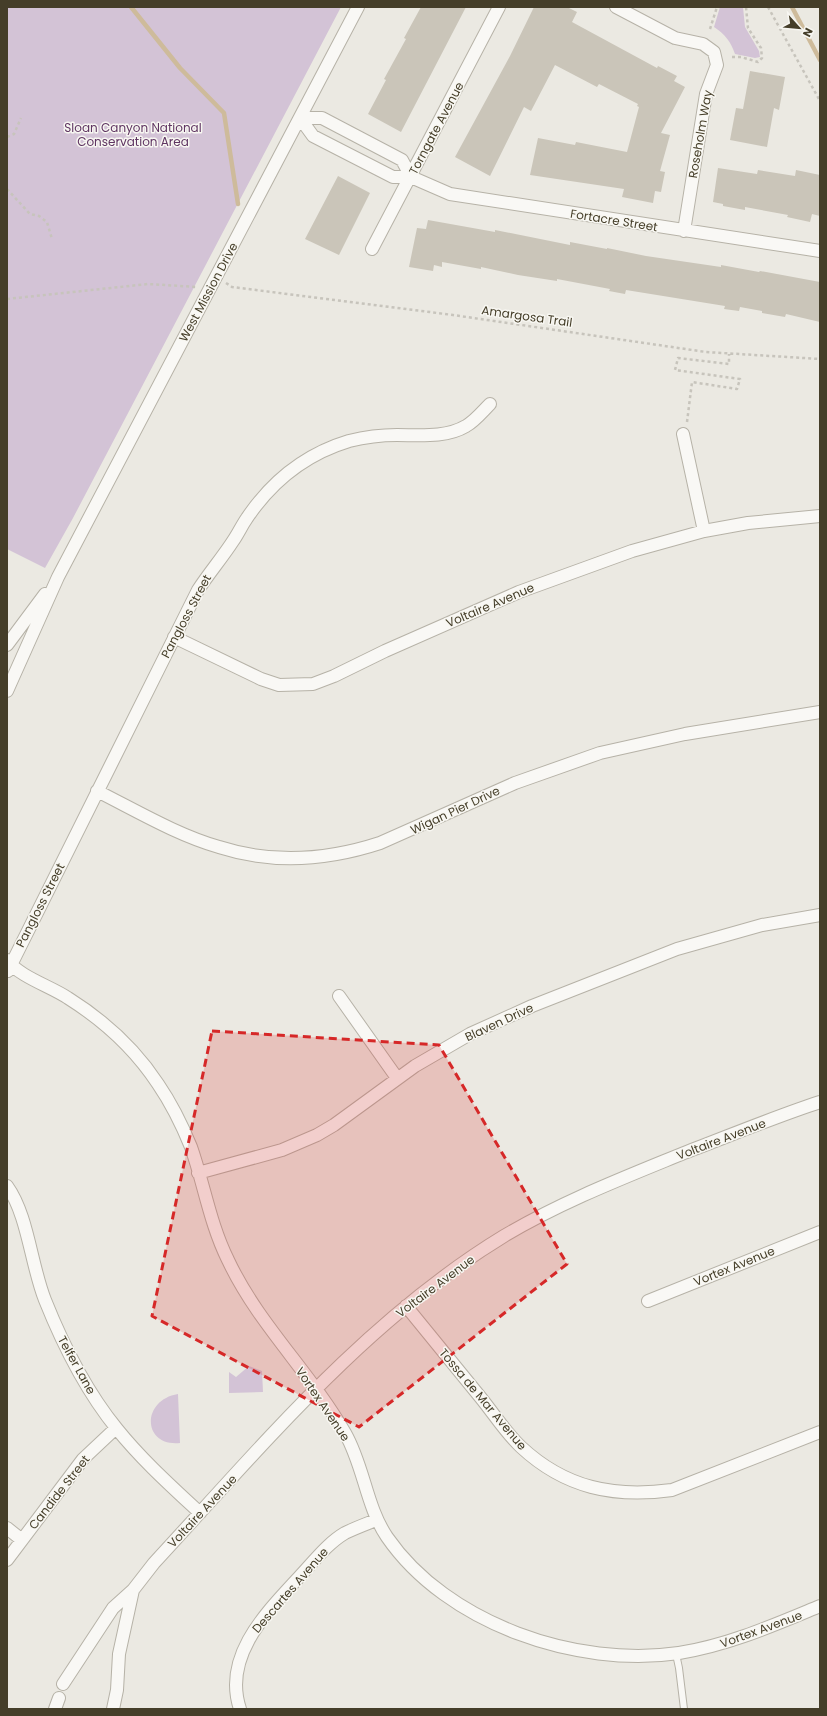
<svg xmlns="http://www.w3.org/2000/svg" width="827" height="1716" font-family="Poppins,sans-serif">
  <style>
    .green { fill: #d3c3d6 }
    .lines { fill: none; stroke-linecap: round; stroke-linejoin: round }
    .stream { stroke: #cebb9b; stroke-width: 4.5 }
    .building { fill: #cac5b9 }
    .lane-casing { stroke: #b6b2a7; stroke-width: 8 }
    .street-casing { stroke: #b6b2a7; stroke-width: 14 }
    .path { stroke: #c7c4bc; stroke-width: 2.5; stroke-dasharray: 3 3; stroke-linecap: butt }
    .lane { stroke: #f9f8f5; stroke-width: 6 }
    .street { stroke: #f9f8f5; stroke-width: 12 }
    .marked { fill: #d62828; fill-opacity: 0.2; stroke: #d62828; stroke-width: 3; stroke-dasharray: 8 5; stroke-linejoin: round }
    .labels { text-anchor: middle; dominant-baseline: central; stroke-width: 3; stroke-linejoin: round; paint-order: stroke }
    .park-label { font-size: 12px; fill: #5f3562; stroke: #f8f7f2 }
    .street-label { font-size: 12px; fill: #453e29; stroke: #f8f7f2 }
  </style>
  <rect width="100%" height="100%" fill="#ebe9e2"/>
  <path class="green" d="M7 7H341L73 518 45 568 7 549Z
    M720 7H743L745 27 759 51 760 57 755 58 735 54C731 42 725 34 714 27Z
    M249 1366 262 1371 263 1392 229 1393V1372L236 1377Z
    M178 1394 180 1443C142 1447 141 1400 178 1394Z"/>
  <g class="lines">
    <path class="stream" d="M131 7 180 68 224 113 238 204
      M792 7 820 60"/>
  </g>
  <path class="building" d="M421 7H466L401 132 368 114 386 80 384 79 406 39 404 38Z
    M534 7H567L577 12 572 22 657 68 658 66 677 76 674 81 685 87 661 133 670 135 660 171 665 172 661 192 655 191 653 203 622 197 624 189 530 175 538 138 575 145 576 142 627 152 639 107 637 106 638 104 599 84 597 87 555 65 531 111 524 107 490 176 455 157 510 56Z
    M750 71 785 77 779 110 774 108 767 147 730 140 736 108 743 109Z
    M718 168 757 174 758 170 795 176 796 170 820 175V216L812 214 810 222 787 217 788 215 745 207V210L723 206V204L713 202Z
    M338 176 370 193 339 255 305 239Z
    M428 220 495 232V230L570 245V242L607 249V248L646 256 721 267V265L759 272 760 271 820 282V322L786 314 785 317 762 313V311L740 307 739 311 724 309 725 306 626 290 625 294 609 291 610 289 557 279V281L518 275 481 267V269L442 262V267L434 265 433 271 409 267 417 228 426 229Z"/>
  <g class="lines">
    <g class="lane-casing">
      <path id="lane" d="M676 1654 679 1668 684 1709"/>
    </g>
    <g class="street-casing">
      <path id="street" d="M616 7 675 38 703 44 714 52 717 65 706 94 684 231
        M300 118 313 136 393 177H411L450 194 820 251
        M300 118H322L402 160 411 177
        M372 249 499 7
        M683 434 704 531
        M174 637 261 679 279 685 313 684 334 676 385 651 519 592 632 551 704 531 748 523 820 516
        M7 645 45 594
        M7 691 58 577 358 7
        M97 791C137 811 177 835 219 847 272 864 328 860 380 843L515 783 600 753 685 734 820 712
        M7 960C20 977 50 986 68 998 103 1020 135 1049 158 1084 171 1103 182 1125 191 1147 204 1184 210 1224 228 1260 258 1324 310 1372 345 1433 364 1466 366 1506 387 1537 447 1624 577 1668 679 1653 729 1645 774 1625 820 1606
        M8 971 198 590C209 573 222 558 233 541 238 534 242 525 247 518 272 481 306 454 349 441 365 437 381 435 397 435 419 435 446 438 466 426 475 421 482 412 490 404
        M339 996 397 1078
        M198 1173 282 1150 317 1135 334 1125 415 1066 470 1034 532 1006 677 949 762 925 820 915
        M7 1186C28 1215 31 1265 45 1300 63 1345 86 1391 117 1429 142 1460 171 1486 200 1513
        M648 1301 820 1232
        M406 1306C431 1337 456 1367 481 1398 494 1414 506 1433 521 1447 565 1488 614 1498 672 1490L820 1432
        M7 1528 22 1540
        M7 1560 83 1459 116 1428
        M63 1684 113 1608 133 1590 154 1563C262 1446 366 1320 504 1236 561 1202 623 1178 684 1153 729 1136 774 1117 820 1102
        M55 1709 59 1698
        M113 1709 117 1690 119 1654 133 1590
        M240 1709C222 1655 268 1611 301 1575 315 1560 328 1543 345 1533 355 1528 366 1524 376 1520"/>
    </g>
    <path class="path" d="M768 7 820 101
      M710 29 717 7
      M732 57H741L758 62 762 58 761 48 748 28 746 7
      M7 137 14 134 21 118
      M7 189 30 214 39 216 47 222 52 239
      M226 283 232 287 453 315 706 352 820 359
      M7 299 148 284 197 287
      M687 422 692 382 737 389 740 379 675 370 678 358 729 364V354"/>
    <use href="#lane" class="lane"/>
    <use href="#street" class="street"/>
  </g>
  <path class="marked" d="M212 1031 439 1045 567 1264 359 1427 152 1316Z"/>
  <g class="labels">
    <g class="park-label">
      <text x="133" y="127">Sloan Canyon National<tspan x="133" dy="14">Conservation Area</tspan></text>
    </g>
    <g class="street-label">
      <text transform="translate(436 128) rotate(-62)">Torngate Avenue</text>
      <text transform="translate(700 134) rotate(-80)">Roseholm Way</text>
      <text transform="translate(614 220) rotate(9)">Fortacre Street</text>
      <text transform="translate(208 292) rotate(-62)">West Mission Drive</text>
      <text transform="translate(527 316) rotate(8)">Amargosa Trail</text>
      <text transform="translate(490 605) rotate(-23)">Voltaire Avenue</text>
      <text transform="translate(186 616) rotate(-62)">Pangloss Street</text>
      <text transform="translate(455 810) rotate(-25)">Wigan Pier Drive</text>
      <text transform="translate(40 905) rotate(-63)">Pangloss Street</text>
      <text transform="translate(499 1022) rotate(-25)">Blaven Drive</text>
      <text transform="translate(721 1139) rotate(-21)">Voltaire Avenue</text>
      <text transform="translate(734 1266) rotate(-22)">Vortex Avenue</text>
      <text transform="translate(435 1286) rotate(-37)">Voltaire Avenue</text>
      <text transform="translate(77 1365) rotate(61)">Telfer Lane</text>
      <text transform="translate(483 1399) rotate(50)">Tossa de Mar Avenue</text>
      <text transform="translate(323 1404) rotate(56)">Vortex Avenue</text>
      <text transform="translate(59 1492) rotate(-52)">Candide Street</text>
      <text transform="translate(202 1511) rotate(-47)">Voltaire Avenue</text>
      <text transform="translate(290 1590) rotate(-49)">Descartes Avenue</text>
      <text transform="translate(761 1629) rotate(-20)">Vortex Avenue</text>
    </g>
  </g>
  <rect width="827" height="1716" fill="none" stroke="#453e29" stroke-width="16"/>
  <g transform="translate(799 28) rotate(117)" stroke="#f8f7f2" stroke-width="3" paint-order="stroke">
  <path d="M0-3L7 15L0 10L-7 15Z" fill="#453e29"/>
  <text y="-6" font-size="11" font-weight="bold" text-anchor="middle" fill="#453e29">N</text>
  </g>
</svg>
